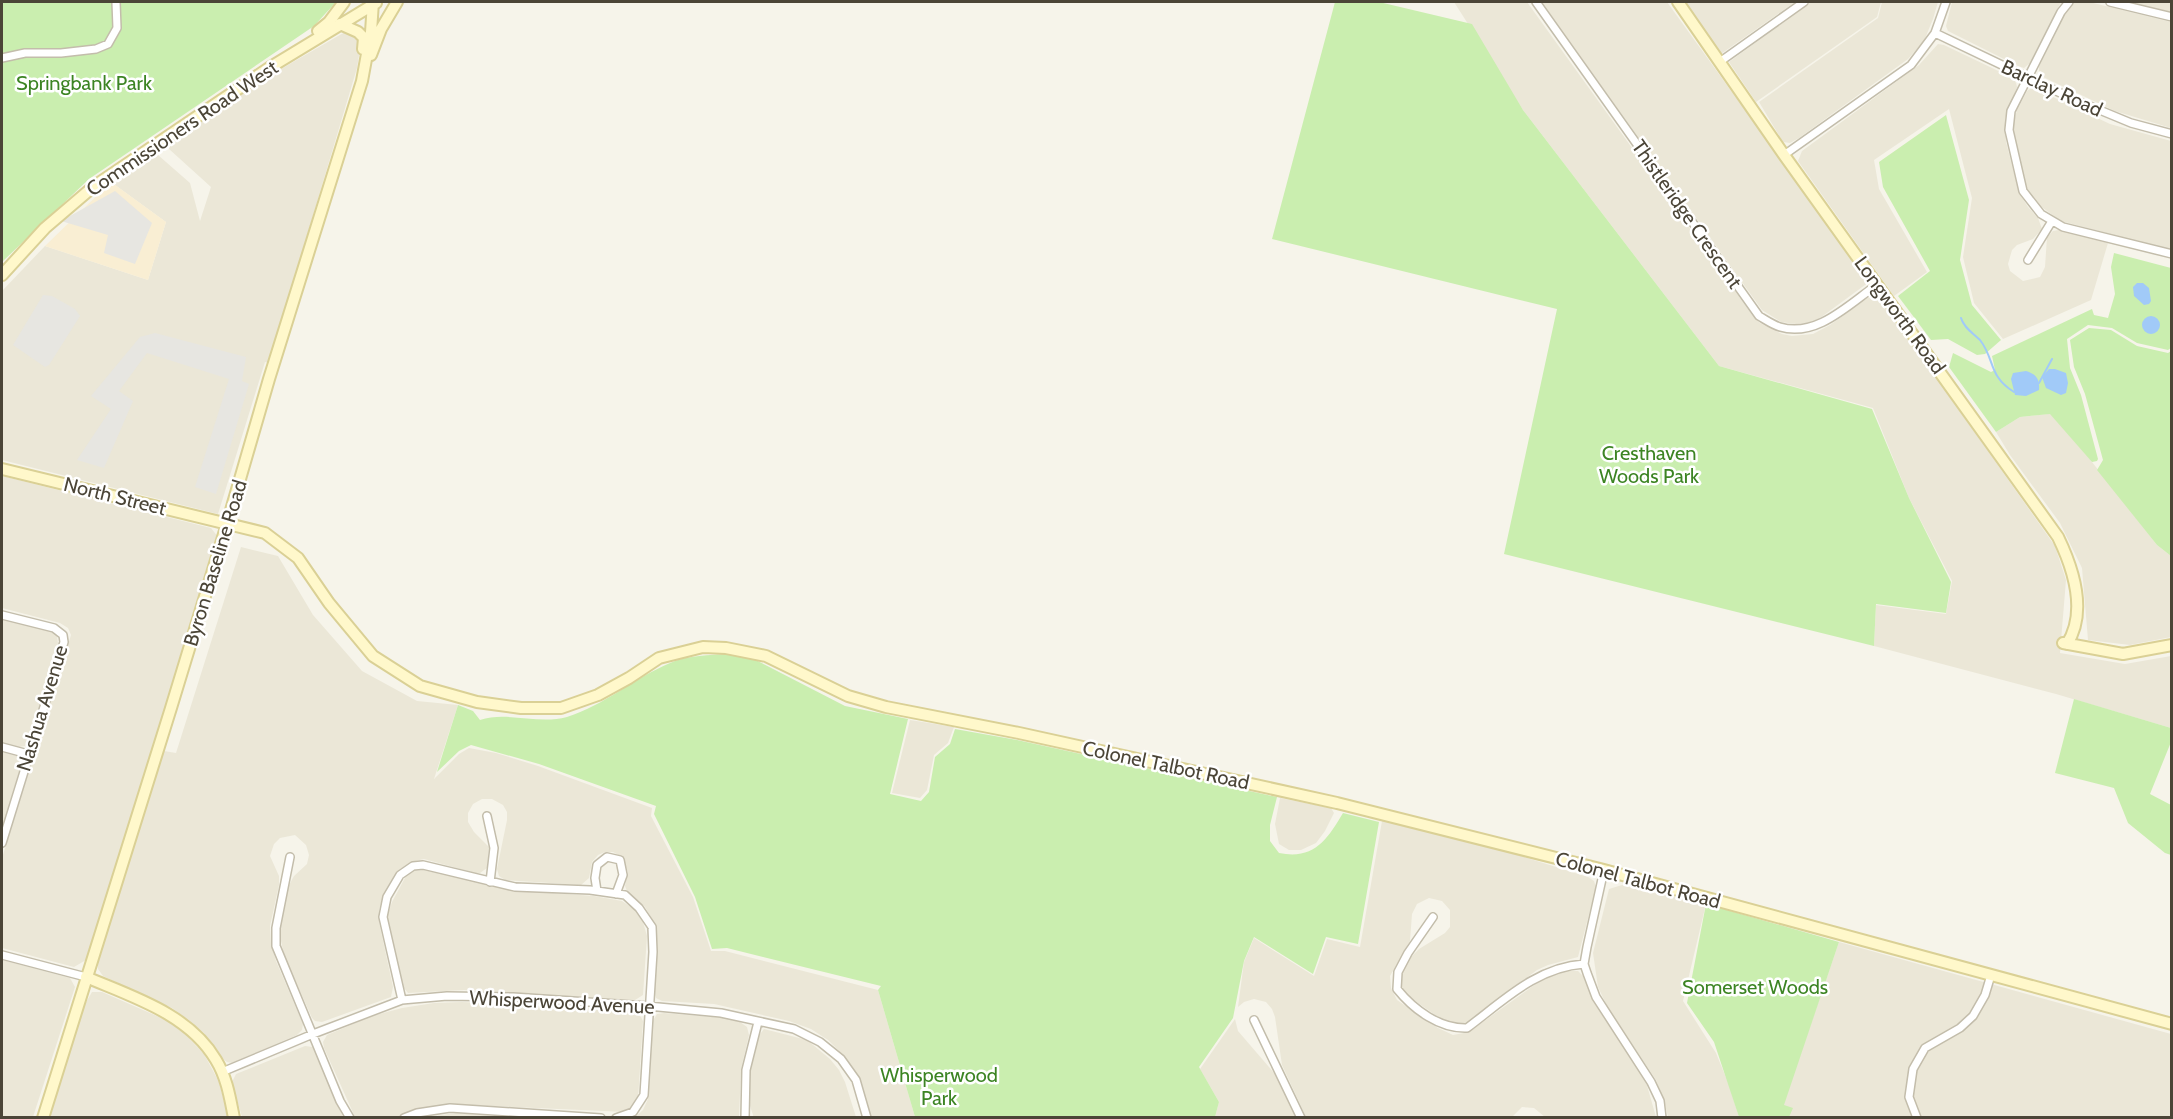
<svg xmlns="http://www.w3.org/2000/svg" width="2173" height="1119" font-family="Cabin,sans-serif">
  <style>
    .residential { fill: #ebe7d7 }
    .commercial { fill: #f9eed3 }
    .green { fill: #caeeaf }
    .parking { fill: #e7e6e1 }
    .water { fill: #a1caf8 }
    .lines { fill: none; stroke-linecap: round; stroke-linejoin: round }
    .stream { stroke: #a1caf8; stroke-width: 2 }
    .street-casing { stroke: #c3bdab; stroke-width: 10 }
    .secondary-casing { stroke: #dad095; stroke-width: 14 }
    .street { stroke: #fff; stroke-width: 7 }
    .secondary { stroke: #fff8cb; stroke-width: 10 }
    .labels { text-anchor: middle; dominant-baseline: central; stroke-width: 5; stroke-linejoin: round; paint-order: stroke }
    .park-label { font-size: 20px; fill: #3c8423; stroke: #fff }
    .street-label { font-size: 20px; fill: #4b4537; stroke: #fff }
  </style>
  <rect width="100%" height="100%" fill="#f6f4ea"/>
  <path class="residential" d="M1454 2H1527L1753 316 1760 323 1782 334 1792 336 1813 334 1830 325 1869 297H1879L2055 546 2066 580 2060 653 2125 664 2171 656V728L2056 694 1874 646 1876 605 1946 614 1952 581 1909 498 1873 408 1719 366 1523 110Z
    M1541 2H1667L1869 282 1820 318 1809 323 1796 324 1781 322 1762 310Z
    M1678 2H1795L1718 56Z
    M1811 2H1881L1877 17 1756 102 1729 62Z
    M1882 2H1938L1933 19 1924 41 1908 59 1799 138 1790 143 1783 142 1759 102 1878 18Z
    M1952 2H2061L2030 63 2024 68 2018 66 1948 31 1946 26Z
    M2075 2H2089L2171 22V128L2115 111 2043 77 2039 72V66L2064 15Z
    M2128 2H2171V12L2167 11Z
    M345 32 354 33 359 40 360 49 357 68 269 363 265 362 218 514 2 460V291L45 246 148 280 166 222 111 182 151 155H158L190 183 200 221 211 187 169 149 168 143 269 76Z
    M1938 44 1944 45 2013 78 2016 83 2017 87 2005 119 2006 142 2019 193 2028 207 2038 218 2042 229 2033 239 2017 245 2012 250 2008 264 2010 271 2023 281 2040 277 2045 267 2047 237 2053 231 2059 230 2108 243 2091 300 2003 339 1974 303 1963 257 1972 198 1949 109 1874 160 1879 189 1927 272 1894 296 1798 161 1802 151 1919 65Z
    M2031 88 2036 89 2110 124 2171 141V250L2061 221 2036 203 2027 188 2013 134 2014 121 2017 110 2027 91Z
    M2058 413 2092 462 2157 545 2171 556V637L2130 645 2088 640 2082 568 2060 523 2010 455 1996 432 2020 417Z
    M2 476 211 528 218 537 86 960 74 967 2 948V858L71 635 68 628 60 623 2 608Z
    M241 547 278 556 313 615 362 671 417 701 458 705 434 779 459 754 469 748 496 753 538 766 652 808 651 816 693 897 711 951H725L878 990 915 1117H867L855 1073 844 1056 828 1040 811 1029 789 1021 714 1004 662 1001 656 998 654 992 656 934 652 919 645 907 627 891 625 886 628 872 622 857 613 852H605L598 855 592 862 589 878 581 885 505 880 499 876 497 869 507 820V812L503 805 492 799H482L473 804 468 813V822L474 832 489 847 487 868 480 873H475L424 859 415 861 400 869 382 899 379 910V922L393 987 391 997 322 1022 315 1021 312 1018 284 955 281 941 280 923 288 887 294 876 307 864 309 855 306 845 295 835 280 838 274 844 270 856 279 876V885L270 926 271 943 276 961 303 1024 302 1030 297 1035 232 1063 227 1062 223 1059 204 1033 189 1020 172 1008 103 976 98 969V961L164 751 176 753Z
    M2 618 51 630 57 636 58 644 28 743 25 746 18 747 2 743Z
    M910 720 954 727 948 743 934 755 927 790 920 798 892 793Z
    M2 752 17 756 21 765 2 828Z
    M1280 798 1331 808 1334 813 1325 831 1316 843 1301 850H1289L1279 844 1275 824Z
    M1382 821 1470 840 1588 877 1594 881 1596 887 1578 957 1548 965 1537 970 1468 1022 1459 1025 1451 1024 1438 1017 1404 993 1401 984V973L1411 957 1419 949 1445 933 1450 927V910L1442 901 1429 898 1417 904 1412 914 1410 941 1390 976 1391 988 1397 1000 1438 1028 1453 1035 1469 1032 1544 978 1559 971H1578L1583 976 1593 1001 1646 1082 1656 1117H1545L1534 1108 1522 1107 1511 1118 1306 1117 1282 1065 1275 1017 1272 1009 1266 1002 1254 999 1244 1002 1238 1007 1244 962 1254 938 1314 976 1327 939 1360 947Z
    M424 870 512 890 594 896 622 901 635 910 643 922 647 936 643 995 635 1000 464 990 408 993 403 987 388 924V914L392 902 406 876 413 871Z
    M1622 885 1706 904 1683 1001 1716 1053 1729 1085 1739 1117H1668L1664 1100 1656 1080 1608 1008 1598 987 1593 953 1609 889Z
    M1839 942 2171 1034V1117L1789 1118 1783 1105Z
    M2 960 70 978 75 987 33 1117H2Z
    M92 992H102L166 1020 184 1033 204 1054 219 1082 228 1117H50L85 1004Z
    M462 1002 633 1011 641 1017 643 1021 638 1099 632 1109 626 1112 447 1104 424 1108 397 1117H355L324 1048 323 1042 327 1035 372 1016 402 1008 434 1003Z
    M664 1013 724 1018 740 1022 747 1027 749 1035 741 1069 739 1117 634 1118 643 1110 648 1099 651 1024 657 1014Z
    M1235 1019 1238 1031 1275 1074 1296 1117H1215L1219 1102 1200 1069Z
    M764 1029 807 1040 830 1059 839 1070 845 1082 856 1117 754 1118 749 1103V1075L757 1038Z
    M305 1046 313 1047 317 1056 343 1117H242L232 1082 236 1074Z
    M456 1113 511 1117H526H426Z"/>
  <path class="commercial" d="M111 182 166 222 148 280 45 246Z"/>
  <path class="green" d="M2 2H336L314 26 89 179 2 262Z
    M1335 2H1379L1472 24 1523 110 1719 366 1872 409 1909 498 1951 582 1946 613 1876 604 1874 646 1504 554 1557 309 1272 239Z
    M1946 115 1969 200 1960 260 1972 305 2001 340 1985 354 1977 355 1948 339 1931 340 1898 296 1930 271 1883 187 1879 162Z
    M2114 253 2171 268 2170 313 2171 348 2168 350 2137 343 2112 328 2088 325 2067 339 2070 368 2081 395 2098 459 2097 461 2092 462 2050 414 2020 417 1996 432 1949 367 1953 353 1991 372 1995 370 1992 356 2092 309 2094 315 2108 318 2115 294 2111 267Z
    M2089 328 2111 330 2137 346 2168 353 2171 351V556L2157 545 2097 470 2103 460 2085 394 2074 367 2070 340Z
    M729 654 754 659 845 706 908 719 890 794 921 801 929 792 935 757 950 744 955 729 1017 740 1277 797 1270 825V841L1279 853C1314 860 1327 840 1343 813L1379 822 1358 944 1326 937 1313 974 1254 937 1244 961 1233 1018 1199 1067 1219 1102 1215 1117H915L878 990 881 986 727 948 712 949 695 897 654 814 656 806 539 764 471 745 459 751 437 772 458 705 473 711 480 720C507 711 538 725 567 717 605 705 634 678 670 663 689 655 709 655 729 654Z
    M2074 699 2171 728V742L2150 794 2171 805V855L2165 853 2128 823 2114 788 2055 773Z
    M1706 904 1839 942 1784 1105 1793 1108 1789 1117H1739L1714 1042 1687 1003Z"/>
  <path class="parking" d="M115 191 152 223 135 264 104 253 108 235 61 221Z
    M43 295 52 296 75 309 80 316 49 365 45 367 13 345Z
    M155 333 246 357 242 381 249 384 216 494 195 487 229 379 147 353 119 391 133 401 104 468 77 460 111 409 91 396 140 337Z"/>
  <path class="water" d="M2137 283H2143L2149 288 2151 301 2149 304 2144 305 2134 296 2133 287Z
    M2142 325a9 9 0 1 1 18 0a9 9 0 1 1-18 0Z
    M2049 369H2055L2066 373 2068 383 2066 393 2061 395 2046 388 2042 377Z
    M2026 371C2036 374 2040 379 2039 390L2026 396 2015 395 2011 379 2013 373Z"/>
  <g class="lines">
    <path class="stream" d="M1961 318C1964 328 1973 333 1980 340 1995 359 1988 376 2014 392
      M2039 383 2052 359"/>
    <g class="street-casing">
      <path id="street" d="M1536 2 1759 316C1766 320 1773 325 1780 327 1817 338 1849 304 1878 284
        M2069 2 2061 12 2011 111 2009 130 2023 191 2041 214 2063 227 2172 254
        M2110 2 2172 17
        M1935 33 2073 99 2131 123 2172 134
        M2 58 25 53H61L96 49 108 44 117 28 116 2
        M1721 61 1804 2
        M1784 155 1911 65 1935 33 1946 2
        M2028 260 2052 221
        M2 615 54 628 63 635 64 642 2 843
        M2 747 28 754
        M487 816 494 848 490 882
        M290 857 276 928V946L340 1101 350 1118
        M1604 870 1587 947 1584 964 1587 973 1596 997 1651 1082 1660 1101 1662 1118
        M597 891 595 878 597 865 607 857 620 860 623 875 616 894
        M1433 917 1408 953 1398 972 1397 989C1414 1010 1440 1029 1467 1028 1503 1001 1537 967 1584 964
        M2 955 86 977
        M402 1000 383 917 387 897 400 875 413 866 423 865 515 887 590 890 625 895 639 908 652 927 653 952 644 1095 633 1112 616 1118
        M1254 1020 1301 1118
        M222 1072 313 1034 402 1000 447 996 513 997 648 1006 721 1013 794 1029 820 1042 841 1059 856 1080 867 1118
        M404 1118 417 1113 450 1108 601 1118
        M745 1118 746 1070 758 1022
        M1917 1118 1909 1097 1913 1069 1925 1048 1960 1028 1973 1016 1985 995 1991 975"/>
    </g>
    <g class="secondary-casing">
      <path id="secondary" d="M1678 2 1784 155 2058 537C2073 568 2088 611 2067 644
        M340 24 358 32 364 38 363 49
        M318 31 329 22 344 2
        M371 55 381 29 397 2
        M2 275 45 228 93 187 269 68 376 3
        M2 469 265 533 298 558 329 603 373 656 420 686 477 702 521 708H561L598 695 629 678 659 658 703 647 726 648 766 656 848 696 886 707 1019 733 1337 803 1604 870 2172 1024
        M2063 643 2123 654 2172 645
        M86 977C133 997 189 1014 216 1060 227 1078 230 1098 234 1118
        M43 1118 171 708 227 524 269 379 362 81 371 32 373 2"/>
    </g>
    <use href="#street" class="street"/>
    <use href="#secondary" class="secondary"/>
  </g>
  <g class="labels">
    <g class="park-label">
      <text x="84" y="83">Springbank Park</text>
      <text x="1649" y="453">Cresthaven<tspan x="1649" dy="23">Woods Park</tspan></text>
      <text x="1755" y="987">Somerset Woods</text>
      <text x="939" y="1075">Whisperwood<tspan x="939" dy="23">Park</tspan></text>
    </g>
    <g class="street-label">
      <text transform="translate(2052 88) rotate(25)">Barclay Road</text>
      <text transform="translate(182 128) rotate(-34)">Commissioners Road West</text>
      <text transform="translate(1687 214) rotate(55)">Thistleridge Crescent</text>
      <text transform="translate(1900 315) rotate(54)">Longworth Road</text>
      <text transform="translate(115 496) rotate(14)">North Street</text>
      <text transform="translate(215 563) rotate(-73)">Byron Baseline Road</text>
      <text transform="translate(42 708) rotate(-73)">Nashua Avenue</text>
      <text transform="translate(1166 765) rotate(12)">Colonel Talbot Road</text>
      <text transform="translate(1638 880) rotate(15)">Colonel Talbot Road</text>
      <text transform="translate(562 1002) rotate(3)">Whisperwood Avenue</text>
    </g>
  </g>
  <rect width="2173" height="1119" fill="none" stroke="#4b4537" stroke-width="6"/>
</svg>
